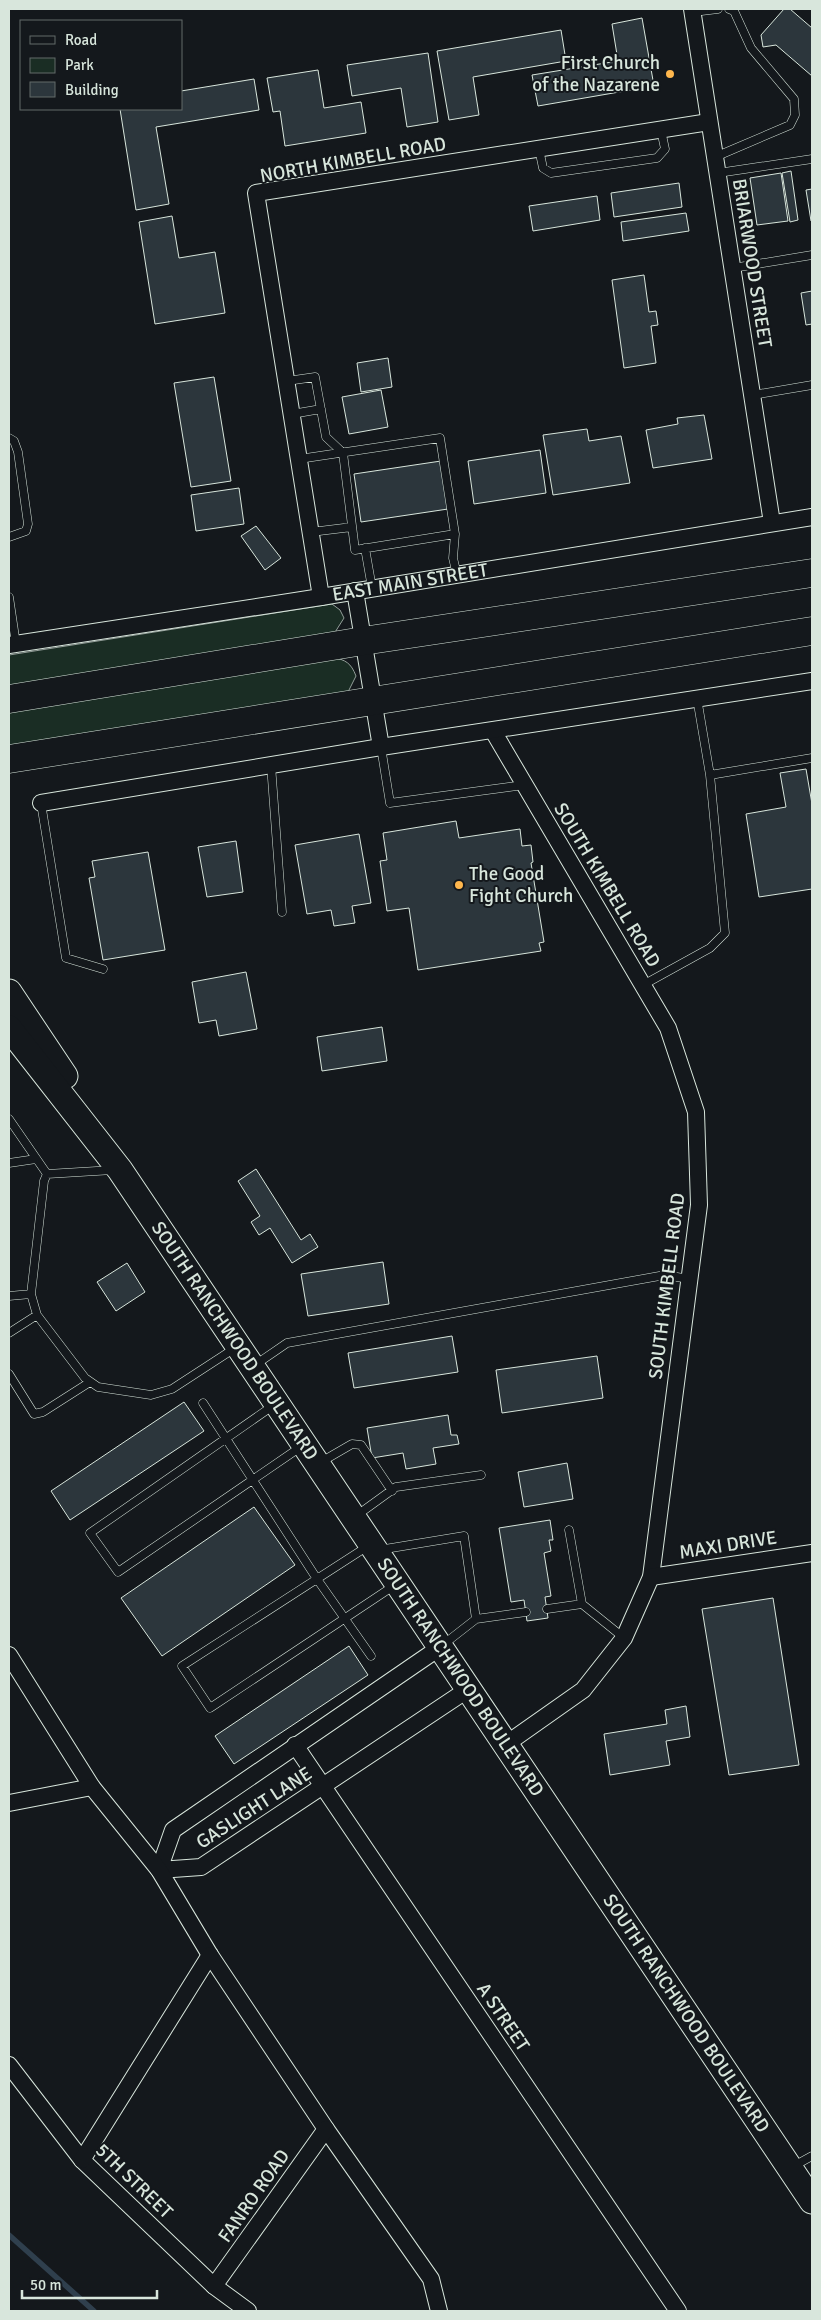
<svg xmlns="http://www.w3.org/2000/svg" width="821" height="2320" font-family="Signika,sans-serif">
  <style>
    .green { fill: #1a2d24; stroke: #939e99 }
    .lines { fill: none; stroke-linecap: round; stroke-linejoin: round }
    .stream { stroke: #2f3f4d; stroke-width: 5.5 }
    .building { fill: #2c363c; stroke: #d8e6dc }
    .lane-casing { stroke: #d8e6dc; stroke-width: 9 }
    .street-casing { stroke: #d8e6dc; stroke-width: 18 }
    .primary-casing { stroke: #d8e6dc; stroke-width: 27 }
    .highway-casing { stroke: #d8e6dc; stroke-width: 29 }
    .lane { stroke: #14181c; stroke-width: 8 }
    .street { stroke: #14181c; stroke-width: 16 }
    .primary { stroke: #14181c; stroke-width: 25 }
    .highway { stroke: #14181c; stroke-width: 28 }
    .poi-dot { fill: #ffb74d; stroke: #14181c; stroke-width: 2 }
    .labels { text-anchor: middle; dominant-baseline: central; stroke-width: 4; stroke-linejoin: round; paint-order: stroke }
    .poi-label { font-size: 19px; fill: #d8e6dc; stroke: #14181c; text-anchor: end }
    .street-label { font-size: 19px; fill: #d8e6dc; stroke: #14181c }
  </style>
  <rect width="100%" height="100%" fill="#14181c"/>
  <path class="green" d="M332 604 340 610 344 618 332 637 9 688V655Z
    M332 657C346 660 351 663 356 676L348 692 9 748V710Z"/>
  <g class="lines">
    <path class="stream" d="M9 2235 94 2311"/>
  </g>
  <path class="building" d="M784 9H790L812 28V76L776 45 763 47 761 35Z
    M642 18 654 86 538 106 532 75 618 61 612 24Z
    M561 30 566 61 473 77 479 115 449 120 437 51Z
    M428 53 438 122 407 127 401 88 352 96 347 65Z
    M318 70 324 108 361 102 366 133 285 146 280 111 273 112 267 78Z
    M254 79 259 110 156 127 169 204 136 210 120 109H181V91Z
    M791 171 798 220 790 222 782 173Z
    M781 173 788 221 757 225 750 178Z
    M679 183 682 207 614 217 611 193Z
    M812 189V221H811L806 190Z
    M597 196 600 220 533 231 529 206Z
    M686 213 689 231 623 241 621 222Z
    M172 216 179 258 215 252 225 313 155 324 139 222Z
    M644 275 649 312 656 311 658 325 651 326 656 363 624 368 612 280Z
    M812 291V324L806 325 801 293Z
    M388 358 392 387 361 392 357 363Z
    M214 377 231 481 191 487 174 383Z
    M381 390 388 427 349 434 342 397Z
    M704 415 712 459 653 468 646 430 678 424 677 418Z
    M587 429 589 441 621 436 630 483 553 495 543 435Z
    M540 450 546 493 474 504 468 461Z
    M441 461 448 509 361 522 354 474Z
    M239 488 244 524 196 531 191 495Z
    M256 526 281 558 265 570 241 536Z
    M806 769 812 804V889L759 897 746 814 786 807 780 773Z
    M456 821 459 838 520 829 522 846 531 845 533 862 531 863 544 942 539 943 541 951 418 970 409 908 387 911 380 861 387 860 383 833Z
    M359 834 371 903 352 906 355 923 334 926 331 910 307 914 295 845Z
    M236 841 243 892 207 897 198 847Z
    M148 852 165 950 103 960 89 878 95 877 92 861Z
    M246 972 257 1029 219 1036 216 1020 199 1023 192 982Z
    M382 1027 387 1061 322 1071 317 1037Z
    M256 1169 301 1240 310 1234 318 1247 292 1263 270 1228 259 1235 251 1222 260 1216 238 1181Z
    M383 1262 389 1304 308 1316 301 1274Z
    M127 1263 145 1292 116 1311 97 1282Z
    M452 1336 458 1372 354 1388 348 1353Z
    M597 1356 603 1398 502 1413 496 1370Z
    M184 1402 204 1431 70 1520 51 1491Z
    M448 1415 451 1435H457L459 1444 433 1448 436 1464 406 1469 403 1453 372 1458 367 1428Z
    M567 1463 573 1499 524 1507 518 1472Z
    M254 1507 295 1565 162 1656 121 1598Z
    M550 1520 553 1540H549L551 1551 544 1553 551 1596 545 1597 548 1618 527 1621 524 1600 511 1602 499 1528Z
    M773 1598 799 1765 729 1775 702 1609Z
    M349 1646 368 1675 234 1764 215 1736Z
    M686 1706 690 1737 666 1741 670 1765 610 1775 604 1734 667 1724 665 1710Z"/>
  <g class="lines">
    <g class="lane-casing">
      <path id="lane" d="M693 12 718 9
        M539 149 543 168 551 173 657 158 665 149 661 130
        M715 157 790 125 795 115 794 99 751 48 734 11 729 9
        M718 173 812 159
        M733 268 812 255
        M287 381 315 377 326 437 343 453 355 550 455 534
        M753 395 812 385
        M292 414 321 409
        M9 438 14 441 18 452 28 524 26 531 9 537
        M299 459 440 438 455 534 453 558 457 575
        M311 532 352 527
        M365 548 372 588
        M9 597 16 644
        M381 747 390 803 524 785
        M271 765 282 912
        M710 775 812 758
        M41 803 66 958 103 969
        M643 985 710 948 725 933 710 775 697 698
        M9 1119 47 1174
        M9 1163 36 1159
        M113 1170 47 1174 44 1181 31 1294 37 1315 85 1378 98 1387 151 1395 172 1389 235 1348
        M9 1296 31 1294
        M9 1333 37 1315
        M255 1365 287 1343 665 1275 689 1279
        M9 1374 34 1414 43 1412 90 1382
        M203 1403 317 1579 371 1656
        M274 1405 90 1533 118 1572 302 1446
        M321 1462 352 1444 361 1445 392 1491
        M356 1516 396 1487 481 1475
        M569 1530 582 1604 624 1638
        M368 1546 182 1666 210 1708 395 1585
        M379 1550 464 1536 476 1619 444 1644
        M547 1609 582 1604
        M476 1619 526 1612
        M792 2167 812 2156"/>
    </g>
    <g class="street-casing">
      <g id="street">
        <path d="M692 9 772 523"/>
        <path d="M355 591 381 747"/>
        <path d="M321 597 256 193 709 122"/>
        <path id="s1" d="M9 645 321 597 812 517"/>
        <path d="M493 731 668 1028 696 1112 699 1205 651 1577 624 1638 583 1690 505 1745"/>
        <path d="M41 803 381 747 812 681"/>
        <path d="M651 1577 812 1553"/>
        <path d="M439 1648 173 1830 159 1870 201 1867 467 1690"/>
        <path d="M9 1655 92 1787 159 1870 210 1955 326 2129 431 2279 439 2311"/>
        <path d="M295 1745 678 2311"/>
        <path d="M9 1803 92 1787"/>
        <path d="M9 2065 82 2160 214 2286 248 2311"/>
        <path d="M82 2160 210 1955"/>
        <path d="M214 2286 326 2129"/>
      </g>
    </g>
    <g class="primary-casing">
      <g id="primary">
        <path d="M9 992 65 1076"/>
        <path id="s2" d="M9 1028 120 1170 812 2201"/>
      </g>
    </g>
    <g class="highway-casing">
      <path id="highway" d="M9 699 363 641 812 573
        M9 759 812 631"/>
    </g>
    <use href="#lane" class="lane"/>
    <use href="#street" class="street"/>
    <use href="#primary" class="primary"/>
    <use href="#highway" class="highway"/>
  </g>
  <g class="poi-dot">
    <circle cx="670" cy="74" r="5"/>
    <circle cx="459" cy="885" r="5"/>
  </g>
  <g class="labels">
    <g class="poi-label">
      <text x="660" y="63">First Church<tspan x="660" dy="22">of the Nazarene</tspan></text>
      <text x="469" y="874" text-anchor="start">The Good<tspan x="469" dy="22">Fight Church</tspan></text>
    </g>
    <g class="street-label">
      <text transform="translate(353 160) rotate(-10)">NORTH KIMBELL ROAD</text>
      <text transform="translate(752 263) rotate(81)">BRIARWOOD STREET</text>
      <text stroke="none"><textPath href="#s1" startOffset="406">EAST MAIN STREET</textPath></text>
      <text transform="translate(607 885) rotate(59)">SOUTH KIMBELL ROAD</text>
      <text transform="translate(667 1286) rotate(-83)">SOUTH KIMBELL ROAD</text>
      <text stroke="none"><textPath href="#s2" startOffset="386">SOUTH RANCHWOOD BOULEVARD</textPath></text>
      <text transform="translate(728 1545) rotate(-9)">MAXI DRIVE</text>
      <text stroke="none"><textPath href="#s2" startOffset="791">SOUTH RANCHWOOD BOULEVARD</textPath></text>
      <text transform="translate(254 1808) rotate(-33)">GASLIGHT LANE</text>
      <text stroke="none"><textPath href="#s2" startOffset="1196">SOUTH RANCHWOOD BOULEVARD</textPath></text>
      <text transform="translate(503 2017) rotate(56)">A STREET</text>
      <text transform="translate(134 2181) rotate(44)">5TH STREET</text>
      <text transform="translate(254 2196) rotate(-55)">FANRO ROAD</text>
    </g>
  </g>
  <rect width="821" height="2320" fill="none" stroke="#d8e6dc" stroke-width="20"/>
  <rect x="20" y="20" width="162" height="90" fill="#14181c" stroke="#626a69"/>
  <rect x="30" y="36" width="25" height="8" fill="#14181c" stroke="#626a69"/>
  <text x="65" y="45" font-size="15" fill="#d8e6dc">Road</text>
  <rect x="30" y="58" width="25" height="15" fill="#1a2d24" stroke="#626a69"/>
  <text x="65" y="70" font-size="15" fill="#d8e6dc">Park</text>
  <rect x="30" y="82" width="25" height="15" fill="#2c363c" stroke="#626a69"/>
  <text x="65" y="95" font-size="15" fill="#d8e6dc">Building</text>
  <path d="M22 2290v8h135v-8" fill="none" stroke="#d8e6dc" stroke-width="2.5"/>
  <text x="30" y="2290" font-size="15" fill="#d8e6dc" stroke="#14181c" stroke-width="4" paint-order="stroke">50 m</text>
</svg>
